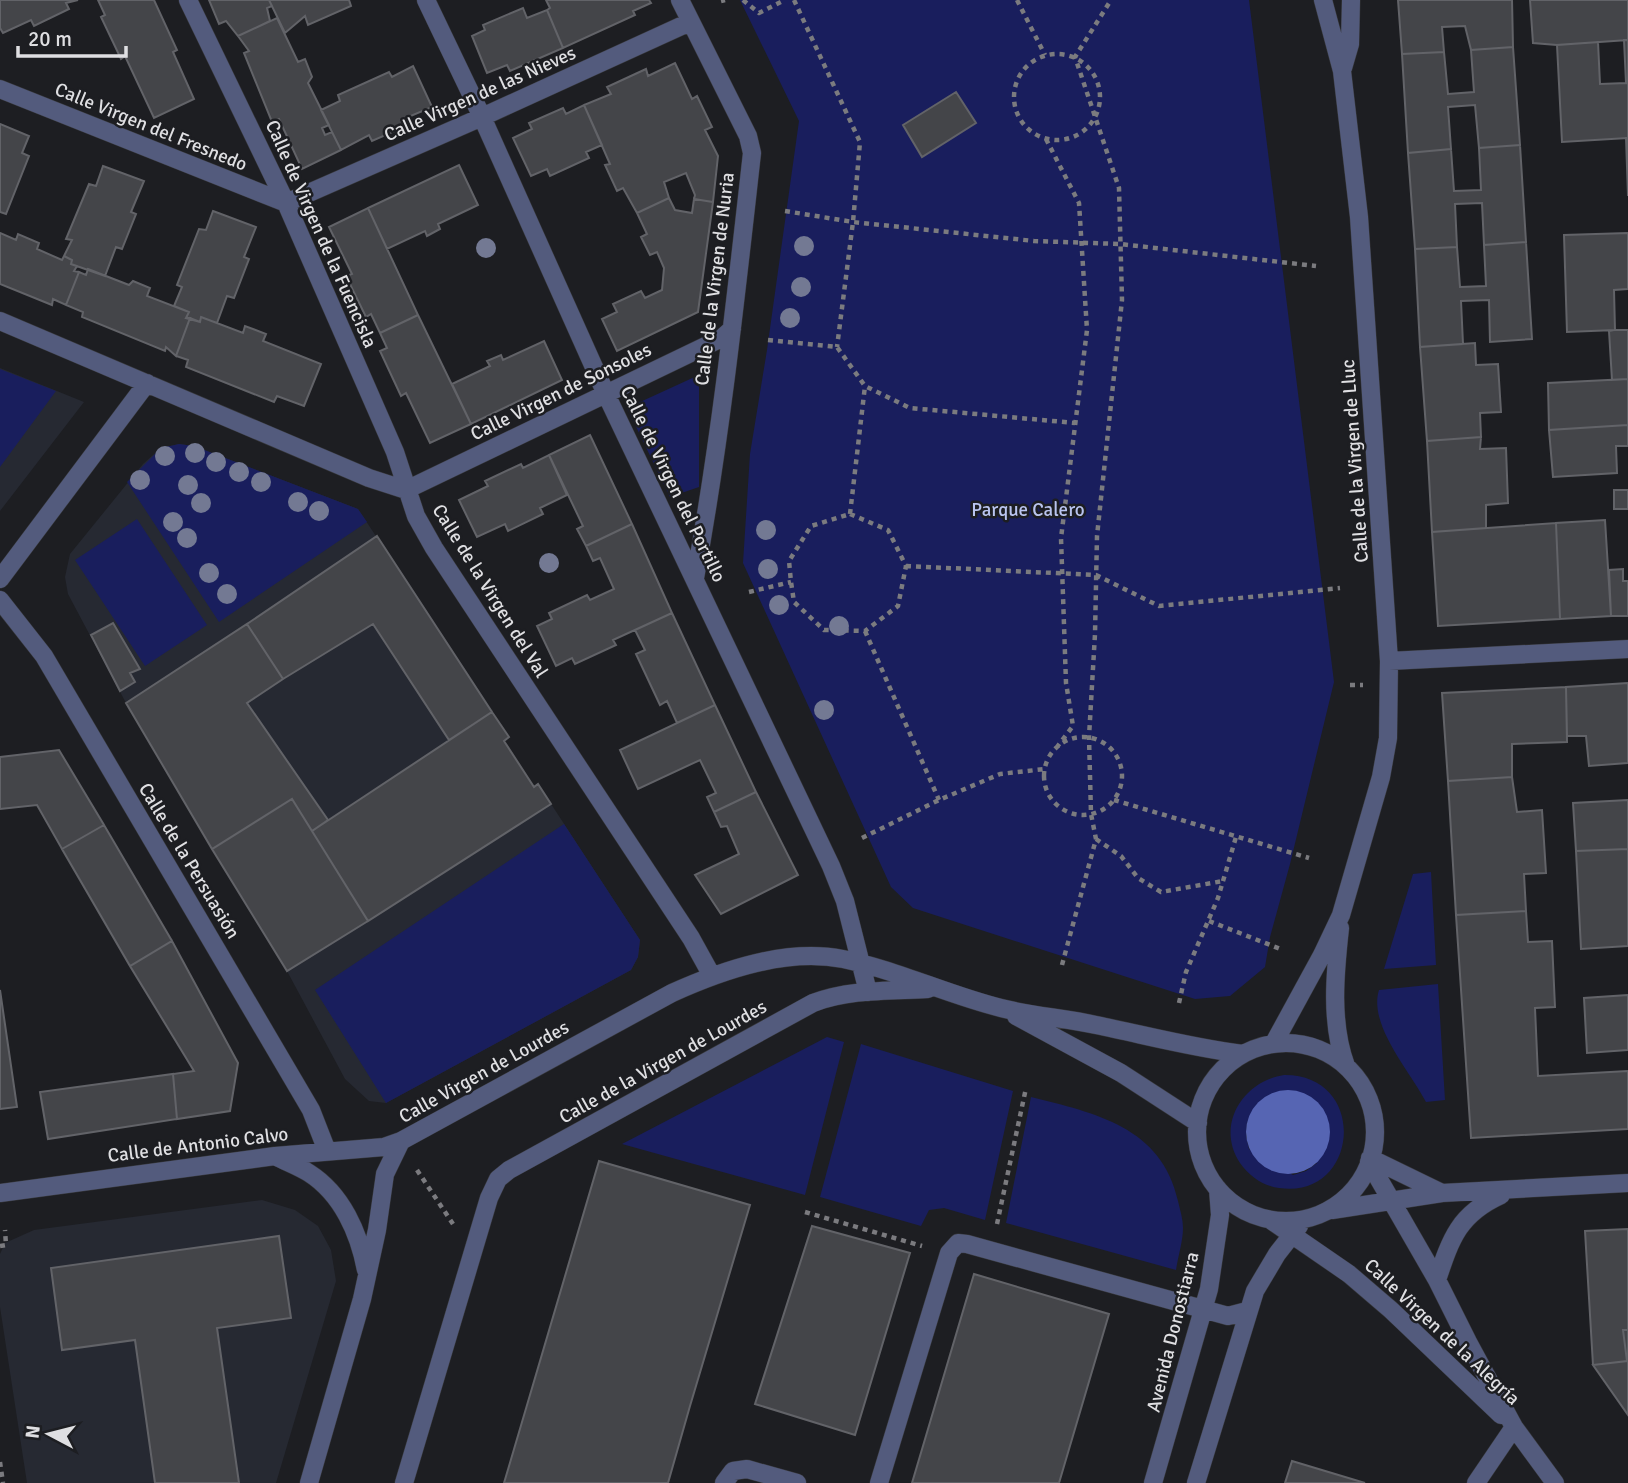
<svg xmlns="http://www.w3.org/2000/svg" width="1628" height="1483" font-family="Signika,sans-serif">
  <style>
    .built { fill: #262932 }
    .green { fill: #191e5d; fill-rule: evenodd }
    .water { fill: #5665b3 }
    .building { fill: #444549; stroke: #626368; stroke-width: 2 }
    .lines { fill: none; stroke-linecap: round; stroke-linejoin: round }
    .minor-casing { stroke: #38393d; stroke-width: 19 }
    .path { stroke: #7b7b7f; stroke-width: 4.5; stroke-dasharray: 5 5; stroke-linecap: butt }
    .minor { stroke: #535b7d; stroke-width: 18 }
    .tree { fill: #737993 }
    .labels { text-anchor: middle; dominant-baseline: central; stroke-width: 5; stroke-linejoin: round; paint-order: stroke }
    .street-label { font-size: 19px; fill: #dfdfe2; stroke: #1d1e22 }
    .park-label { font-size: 19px; fill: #b9c4ef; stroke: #1d1e22 }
  </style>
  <rect width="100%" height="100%" fill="#1d1e22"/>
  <path class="built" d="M0 368 84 402 0 511Z
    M179 444 194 446 358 509 509 737 504 741 534 787 538 784 640 940 638 957 631 970 386 1103 369 1101 345 1079 287 971 212 849 126 703 68 594 65 577 70 554 143 464 161 448Z
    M262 1200 295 1210 318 1226 331 1250 336 1281 276 1483H27L0 1307V1254L5 1243 34 1230Z"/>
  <path class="green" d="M740 0H1249L1334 682 1290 864 1270 937 1265 967 1230 996 1195 999 913 908 891 887 743 563 750 454 767 350 799 121Z
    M0 369 56 391 0 467Z
    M699 375V487L670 497 627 408Z
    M179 444 194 446 358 509 367 522 219 622 127 482 161 448Z
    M137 519 207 625 145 666 75 560Z
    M564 824 640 940 638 957 631 970 386 1103 315 990Z
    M1431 872 1436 965 1384 969 1413 874Z
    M1438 984 1445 1100 1426 1102C1410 1071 1368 1025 1379 990Z
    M827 1037 844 1042 805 1195 622 1144Z
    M861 1044 1013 1091 985 1220 944 1208 929 1210 921 1226 820 1197Z
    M1284 1075C1369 1074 1360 1200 1279 1188 1263 1186 1249 1176 1240 1163 1215 1125 1243 1081 1284 1075ZM1247 1122 1317 1163 1306 1171 1293 1175 1249 1149 1246 1136Z
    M1031 1097C1095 1113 1162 1127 1178 1201 1180 1210 1183 1219 1183 1228 1183 1241 1178 1256 1176 1270L1006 1223Z"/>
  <path class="water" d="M1246 1132a42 42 0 1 1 84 0a42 42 0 1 1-84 0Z"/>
  <path class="building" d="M0 0H78L66 3 69 9 34 26 31 20 3 33 0 28Z
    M98 0H154L177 50 173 52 194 99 154 118 125 56 121 59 101 17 105 15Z
    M209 0H269L272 6 267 8 270 21 238 36 226 21 219 24Z
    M269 0H349L351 6 308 25 305 16 285 33Z
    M546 0H649L651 3 633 11 635 15 563 48 547 10 550 8Z
    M1398 0H1512L1513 47 1471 50 1465 26 1442 27 1444 52 1402 54Z
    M1530 0H1628V40L1557 45 1533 43Z
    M523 8 527 18 547 10 563 48 510 71 507 65 487 73 472 36 485 30 483 25Z
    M277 18 298 62 305 59 312 77 308 83 329 125 322 128 325 135 332 132 341 150 302 169 279 119 272 122 244 53 249 51 238 36Z
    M1624 40H1628V138L1562 142 1557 45 1598 42 1600 84 1626 83Z
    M1513 47 1520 145 1479 148 1475 105 1448 107 1451 149 1408 153 1402 54 1444 52 1448 94 1474 92 1471 50Z
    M675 63 692 99 697 96 712 127 705 130 718 156 713 202 694 199 695 195 686 173 664 182 669 198 637 213 623 188 617 191 605 165 610 164 584 105 611 94 607 87 646 69 648 76Z
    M413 66 432 107 401 120 404 127 372 141 369 135 341 150 321 110 340 101 338 95 389 72 392 77Z
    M956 92 976 123 922 157 903 125Z
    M584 105 602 145 586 152 589 158 550 176 547 169 531 176 513 138 532 129 529 123 563 108 566 114Z
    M0 124 29 136 22 153 29 156 6 214 0 212Z
    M1626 138H1628V196Z
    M1520 145 1526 242 1484 245 1482 203 1455 204 1457 247 1415 249 1408 153 1451 149 1454 191 1481 190 1479 148Z
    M459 165 478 205 438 224 440 229 427 236 425 231 387 249 368 208Z
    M103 166 144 181 131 212 136 214 122 249 116 247 105 276 71 264 72 260 64 256 72 240 66 239 89 184 96 186Z
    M669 198 675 210 692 213 694 199 713 202 698 312 617 351 602 319 617 312 613 304 641 291 645 298 662 290 664 268 657 252 650 255 641 237 647 234 637 213Z
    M368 208 418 315 380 333 371 314 366 317 346 276 352 274 329 227Z
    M213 211 256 227 244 257 249 259 234 298 227 296 217 323 201 317 200 322 186 318 189 312 174 306 182 287 177 285 199 229 206 230Z
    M0 233 16 240 18 234 39 243 37 249 62 260 64 256 72 260 71 264 77 266 74 271 79 272 66 305 53 299 52 305 0 284Z
    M1628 233V289L1614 290 1615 330 1567 332 1564 235Z
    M1526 242 1532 339 1490 342 1489 300 1461 301 1463 344 1420 347 1415 249 1457 247 1460 287 1486 286 1484 245Z
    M88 269 129 285 133 281 150 288 147 296 189 312 186 318H190L176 356 166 347 165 351 82 317 83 312 66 305 79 272 86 275Z
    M418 315 471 424 430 443 406 393 401 396 380 351 387 348 380 333Z
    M201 317 243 333 245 326 266 334 263 341 321 364 304 406 277 396 274 402 186 367 188 360 176 356 190 318 200 322Z
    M1615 330H1628V379L1612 380 1609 331Z
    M544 341 562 380 471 424 452 384 490 366 487 361 501 355 503 360Z
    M1475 343 1476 365 1498 364 1501 412 1480 413 1481 437 1427 441 1420 347Z
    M1628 379V425L1549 430 1548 383Z
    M1628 425V446H1616L1617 473 1553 477 1549 430Z
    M590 435 632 524 586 546 577 529 583 526 549 455Z
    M1481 437 1480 449 1506 448 1508 503 1486 505V528L1432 532 1427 441Z
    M549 455 567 495 540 508 543 514 508 531 505 524 477 537 459 500 488 486 485 481 521 464 523 468Z
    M1614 490H1628V509H1614Z
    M1605 520 1611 616 1560 619 1556 523Z
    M1556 523 1560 619 1438 626 1432 532Z
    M632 524 672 613 613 640 616 645 575 664 572 658 556 666 537 626 552 619 549 613 587 595 590 600 614 589 600 558 593 561 586 546Z
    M377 536 492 712 449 740 373 624 283 679 247 624Z
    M1623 569V581H1628V616H1611L1609 570Z
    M672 613 715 705 677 723 667 701 660 705 636 654 645 650 635 630Z
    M113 623 140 669 130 673 135 682 120 691 91 635Z
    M247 624 283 679 247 703 328 820 312 831 292 799 212 849 126 703Z
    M1628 683V763L1589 766 1586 736H1567L1566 687Z
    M1566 687 1567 742 1512 744V777L1448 781 1442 693Z
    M715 705 756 792 714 812 707 797 716 793 700 760 638 789 620 750Z
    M492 712 509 737 504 741 534 787 538 784 551 804 368 921 312 831Z
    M59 750 104 825 62 849 37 805 0 809V757Z
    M1512 777 1517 812 1542 810 1546 873 1524 874 1526 911 1456 915 1448 781Z
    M756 792 798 875 721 914 695 875 739 854 727 826 721 827 714 812Z
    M292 799 368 921 287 971 212 849Z
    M1628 800V849L1576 851 1573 803Z
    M104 825 172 941 130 966 62 849Z
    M1628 849V946L1581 949 1576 851Z
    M1526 911 1528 942 1552 941 1555 1007 1535 1008 1538 1076 1628 1071V1129L1471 1138 1456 915Z
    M172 941 238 1063 230 1111 177 1119 173 1074 194 1071 130 966Z
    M0 990 17 1107 0 1109Z
    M1628 995V1050L1587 1053 1584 998Z
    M173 1074 177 1119 48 1139 40 1092Z
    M599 1161 750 1205 690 1406 668 1483H504Z
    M812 1226 910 1253 855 1435 755 1404Z
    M1628 1229V1330H1623L1627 1361 1593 1365 1585 1231Z
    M279 1236 291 1318 217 1328 239 1483H155L135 1340 62 1350 51 1268Z
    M974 1274 1109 1314 1059 1483H912Z
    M1623 1330H1628V1415L1593 1365 1627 1361Z
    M1292 1461 1365 1483H1285Z"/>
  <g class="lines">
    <g class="minor-casing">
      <path id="minor" d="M188 0 286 203 395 452 416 516 434 548 691 938 712 976
        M426 0 482 117 606 394 831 866 845 901 868 992
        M680 0 748 136 752 153C736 295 721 437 695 578
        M1343 68 1350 44 1351 0
        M0 89 286 203 482 117 690 22
        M0 321 369 478 406 490
        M406 490 722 338 732 329
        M0 579 147 383
        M0 600 44 656 311 1110 327 1151
        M1389 661 1628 649
        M1340 928C1335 973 1330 1023 1346 1066
        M1016 1016 1121 1073 1198 1123
        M1274 1043 1322 955 1341 915 1381 777 1388 738 1389 661 1359 217 1342 71 1323 0
        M1197 1132a89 89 0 1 1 178 0a89 89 0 1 1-178 0Z
        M275 1156C286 1162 298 1166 309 1173 342 1194 359 1233 366 1270
        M1370 1158 1442 1193
        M1369 1162 1437 1280 1468 1342 1514 1427 1555 1483
        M0 1193 275 1156 384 1147 401 1141
        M1332 1210 1442 1193 1628 1183
        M1272 1221 1349 1274 1391 1310 1501 1415
        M1437 1280C1451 1238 1459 1214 1501 1195
        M309 1483 362 1299 377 1230 385 1174 401 1141 672 993C723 970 786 948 843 959 897 970 948 995 1001 1008 1032 1016 1065 1018 1096 1025 1145 1035 1193 1048 1243 1054
        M404 1483 489 1198 498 1179 509 1170 813 1003C849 989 890 991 928 989
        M724 1483 733 1471 747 1469 797 1483
        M879 1483 949 1253 958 1243 967 1244 1228 1316 1247 1311
        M1153 1483 1209 1289 1220 1215 1218 1189
        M1196 1483 1255 1291 1277 1254 1299 1226
        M1476 1483 1514 1427"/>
    </g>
    <path class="path" d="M743 0 759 13 785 0
      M794 0 860 142 853 222 837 347
      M1017 0 1045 55
      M721 1 725 0
      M1014 97a43 43 0 1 1 86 0a43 43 0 1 1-86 0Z
      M1046 139 1079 203 1087 330 1061 538 1066 683 1073 726 1057 747
      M785 211 853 222 1034 241 1120 244 1316 266
      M768 340 837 347 865 386 910 408 1075 423
      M850 514 888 530 906 566 898 606 865 631 824 630 794 602 791 582 789 561 811 526Z
      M850 514 865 386
      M906 566 1096 575 1159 606 1340 588
      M749 592 791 582
      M865 631 939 800
      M1350 685H1363
      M1044 776a39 39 0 1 1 78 0a39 39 0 1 1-78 0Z
      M1114 800 1309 858
      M862 838 939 800 1000 774 1045 769
      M1096 839 1121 856 1138 878 1161 892 1223 881
      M1209 921 1283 950
      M1062 965 1096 839 1091 814 1089 737 1095 634 1097 536 1122 300 1119 188 1075 57 1111 0
      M1179 1003 1186 972 1218 898 1236 837
      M417 1170 453 1224
      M805 1212 922 1246
      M997 1224 1026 1088
      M0 1246 6 1245 5 1230
      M0 1462 3 1483"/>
    <use href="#minor" class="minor"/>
  </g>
  <g class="tree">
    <circle cx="804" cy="246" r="10"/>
    <circle cx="486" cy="248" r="10"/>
    <circle cx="801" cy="287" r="10"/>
    <circle cx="790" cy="318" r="10"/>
    <circle cx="195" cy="453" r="10"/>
    <circle cx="165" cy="456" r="10"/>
    <circle cx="216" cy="462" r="10"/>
    <circle cx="239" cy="472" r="10"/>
    <circle cx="140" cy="480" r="10"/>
    <circle cx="261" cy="482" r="10"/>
    <circle cx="188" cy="485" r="10"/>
    <circle cx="298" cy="502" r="10"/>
    <circle cx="201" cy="503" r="10"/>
    <circle cx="319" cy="511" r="10"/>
    <circle cx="173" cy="522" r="10"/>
    <circle cx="766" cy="530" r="10"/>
    <circle cx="187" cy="538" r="10"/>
    <circle cx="549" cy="563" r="10"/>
    <circle cx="768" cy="569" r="10"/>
    <circle cx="209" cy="573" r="10"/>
    <circle cx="227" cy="594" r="10"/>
    <circle cx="779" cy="605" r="10"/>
    <circle cx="839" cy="626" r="10"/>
    <circle cx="824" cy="710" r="10"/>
  </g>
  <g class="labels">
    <g class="street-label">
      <text transform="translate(480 94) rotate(-24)">Calle Virgen de las Nieves</text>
      <text transform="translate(151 127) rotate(22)">Calle Virgen del Fresnedo</text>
      <text transform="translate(321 234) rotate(66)">Calle de Virgen de la Fuencisla</text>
      <text transform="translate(715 279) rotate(-83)">Calle de la Virgen de Nuria</text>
      <text transform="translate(561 392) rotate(-26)">Calle Virgen de Sonsoles</text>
      <text transform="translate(1355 461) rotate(-94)">Calle de la Virgen de Lluc</text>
      <text transform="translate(673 484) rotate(64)">Calle de Virgen del Portillo</text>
      <text transform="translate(490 591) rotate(58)">Calle de la Virgen del Val</text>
      <text transform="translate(189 861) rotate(59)">Calle de la Persuasión</text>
      <text transform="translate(663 1062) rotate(-29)">Calle de la Virgen de Lourdes</text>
      <text transform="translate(484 1072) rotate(-29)">Calle Virgen de Lourdes</text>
      <text transform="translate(198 1145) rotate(-7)">Calle de Antonio Calvo</text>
      <text transform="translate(1173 1332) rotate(-76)">Avenida Donostiarra</text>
      <text transform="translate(1442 1332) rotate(43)">Calle Virgen de la Alegría</text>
    </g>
    <g class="park-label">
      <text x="1028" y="510">Parque Calero</text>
    </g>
  </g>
  <g transform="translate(49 1434) rotate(277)" stroke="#1d1e22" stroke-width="5" paint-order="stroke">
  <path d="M0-5L12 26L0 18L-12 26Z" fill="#dfdfe2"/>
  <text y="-10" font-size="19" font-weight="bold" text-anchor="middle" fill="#dfdfe2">N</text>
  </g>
  <path d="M18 46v10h108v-10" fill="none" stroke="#dfdfe2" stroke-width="3.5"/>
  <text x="28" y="46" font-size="21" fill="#dfdfe2" stroke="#1d1e22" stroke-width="5" paint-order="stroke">20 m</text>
</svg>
